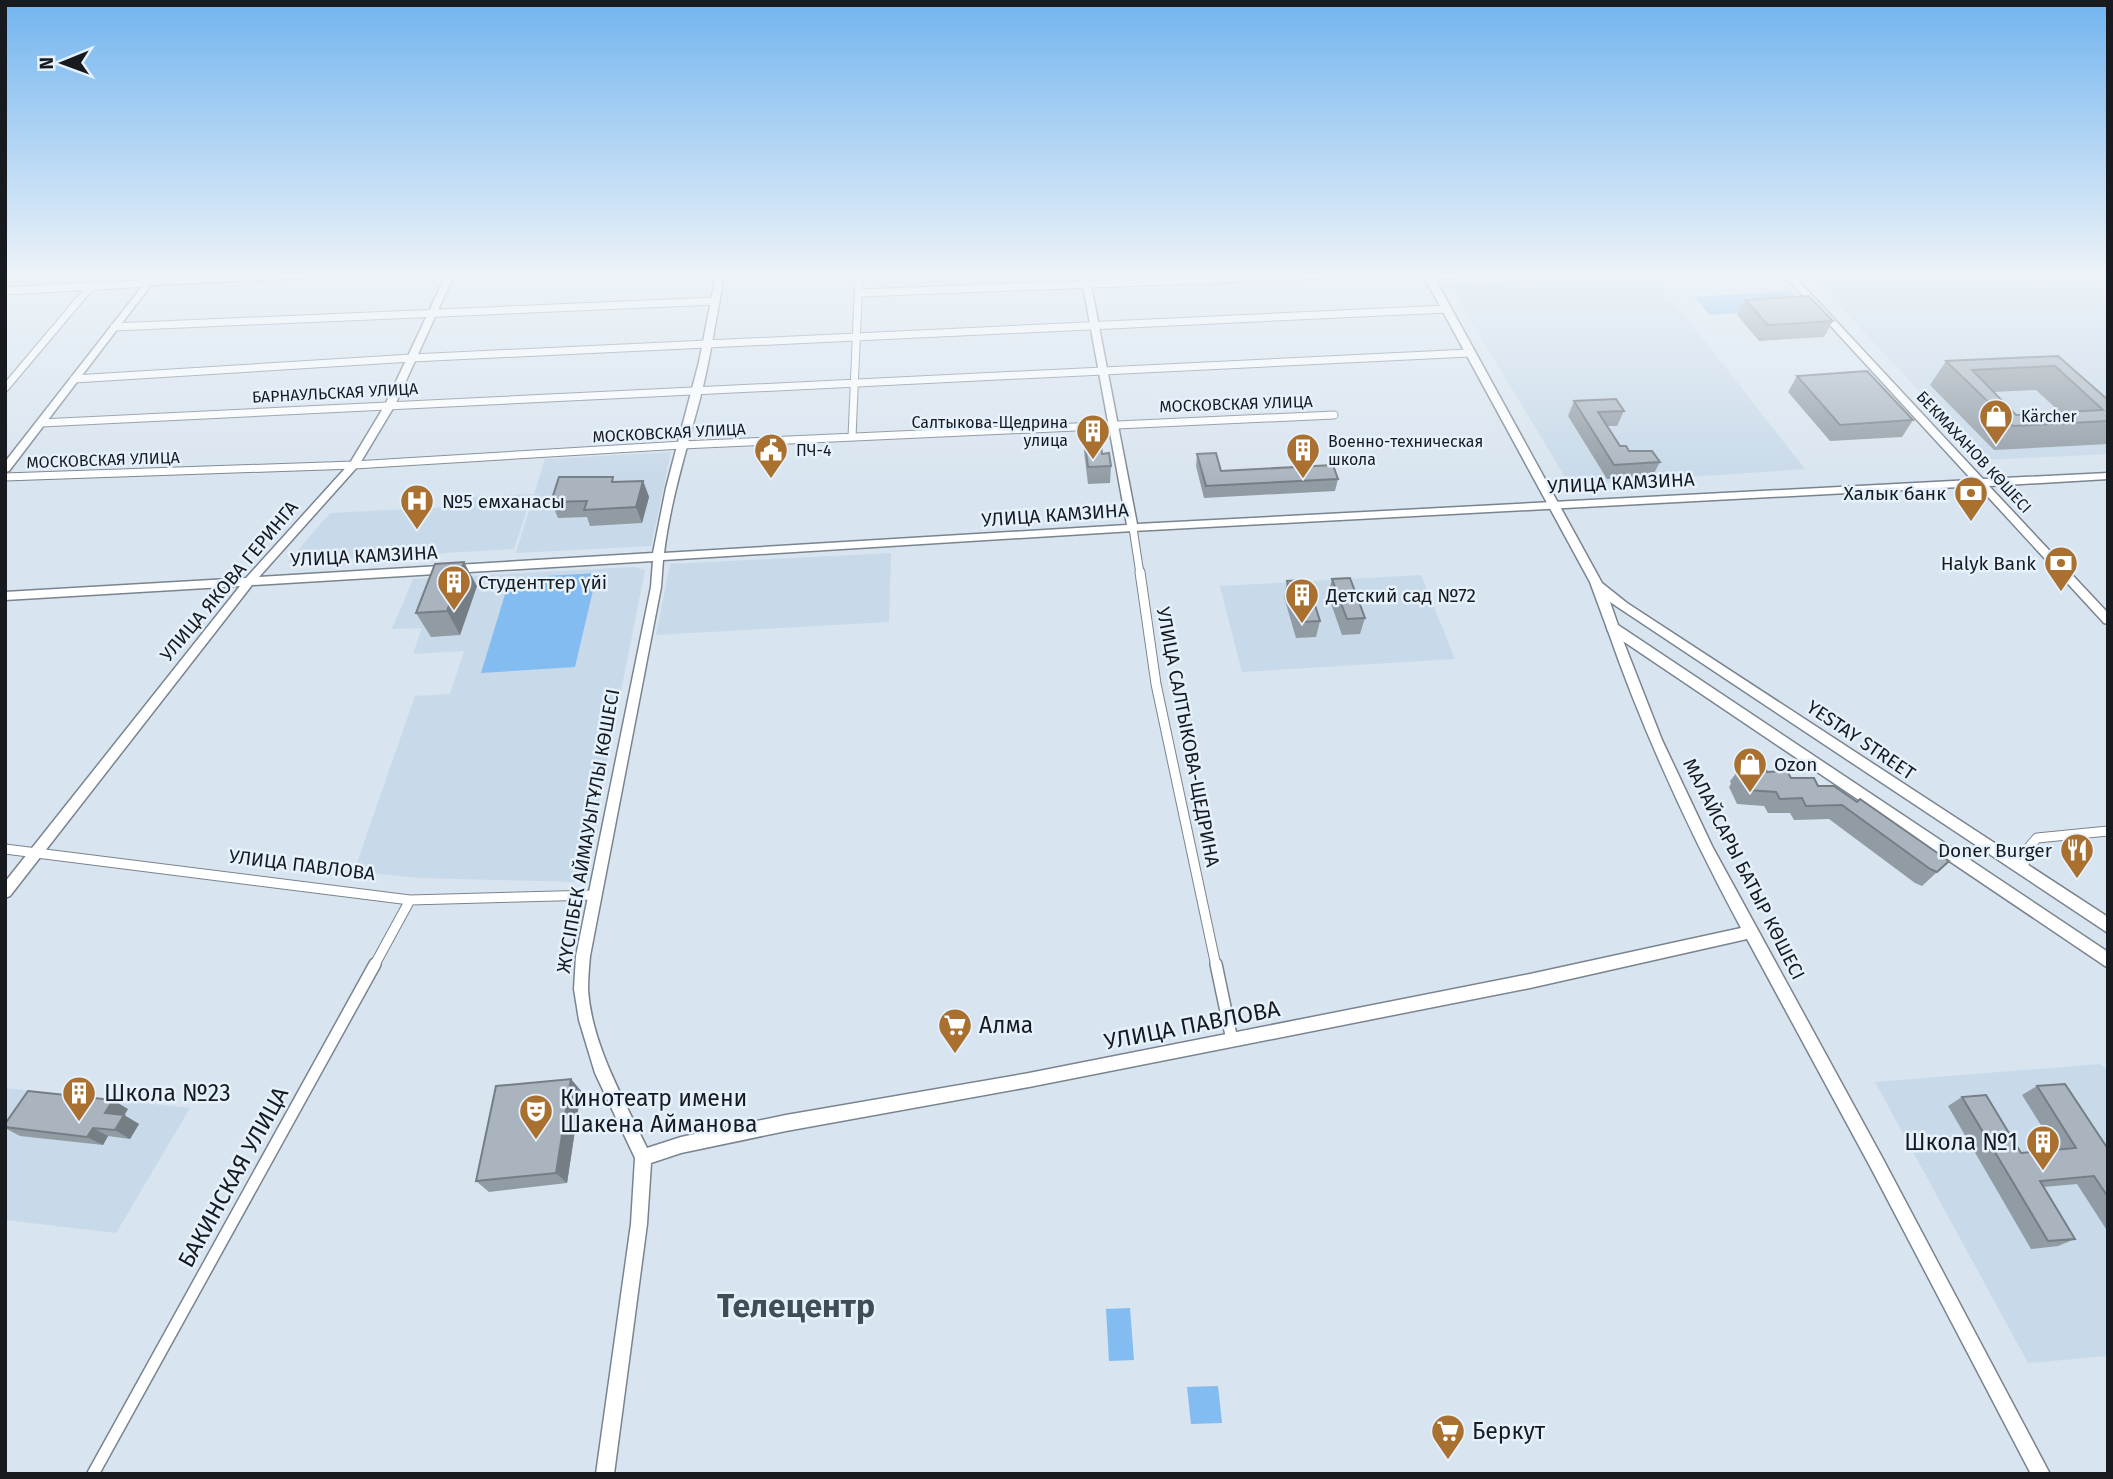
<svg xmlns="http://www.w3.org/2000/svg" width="2113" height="1479" font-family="'Fira Sans',sans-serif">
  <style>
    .built { fill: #c8d9e9 }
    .green { fill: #82bcf0 }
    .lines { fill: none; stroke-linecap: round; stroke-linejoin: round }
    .street-far2-casing { stroke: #7a848e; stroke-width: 9 }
    .street-far1-casing { stroke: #7a848e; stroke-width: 11 }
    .street-casing { stroke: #7a848e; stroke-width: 14 }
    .secondary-casing { stroke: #7a848e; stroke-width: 3 }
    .primary-casing { stroke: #7a848e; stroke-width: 3 }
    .street-far2 { stroke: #fff; stroke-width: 7 }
    .street-far1 { stroke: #fff; stroke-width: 9 }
    .street { stroke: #fff; stroke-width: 11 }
    .secondary { fill: #fff; fill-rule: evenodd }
    .primary { fill: #fff; fill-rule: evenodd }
    .wall { fill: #919ba3; fill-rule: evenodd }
    .shaded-wall { fill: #767e85 }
    .building { fill: #a9b4be; stroke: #767e85; stroke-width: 2; fill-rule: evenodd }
    .labels { text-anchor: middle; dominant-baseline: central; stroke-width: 5; stroke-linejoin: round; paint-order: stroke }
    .far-street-label { font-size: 16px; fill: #171b1f; stroke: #e5f1fc }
    .far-poi-label { font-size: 16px; fill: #171b1f; stroke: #e5f1fc; text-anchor: start }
    .street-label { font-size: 19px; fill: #171b1f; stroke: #e5f1fc }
    .poi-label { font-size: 19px; fill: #171b1f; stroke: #e5f1fc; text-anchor: start }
    .near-poi-label { font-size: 23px; fill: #171b1f; stroke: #e5f1fc; text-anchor: start }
    .near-street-label { font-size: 23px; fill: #171b1f; stroke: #e5f1fc }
    .near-district-label { font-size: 32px; font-weight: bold; fill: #424c54; stroke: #e5f1fc }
  </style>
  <rect width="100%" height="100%" fill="#d8e4ef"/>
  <path class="built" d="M1653 275 1805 469 1570 485 1449 285Z
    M1960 275H2108V454L1984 460 1816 281Z
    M671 452 651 546 516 553 545 459Z
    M532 494 514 549 288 562 330 513 449 507 453 498Z
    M891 553 889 622 656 635 670 564Z
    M635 567 645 570 583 882 417 878 354 871 415 696 450 694 464 651 413 654 422 628 392 629 413 579Z
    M1421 575 1455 659 1242 672 1220 586Z
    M2100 1064 2108 1070V1356L2028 1363 1875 1082Z
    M5 1088 190 1108 116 1233 5 1220Z"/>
  <path class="green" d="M1790 291 1807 308 1710 315 1694 297Z
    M597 573 575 667 481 673 510 578Z
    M1130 1308 1134 1360 1109 1361 1106 1309Z
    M1218 1386 1222 1423 1191 1424 1187 1387Z"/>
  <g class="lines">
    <g class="street-far2-casing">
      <path id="street-far2" d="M5 283 13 275
        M5 291 149 283
        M860 293 1320 275
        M114 327 716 301
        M74 379 412 358 1446 309
        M5 388 91 286
        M41 423 1469 353
        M852 437 859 275
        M5 477 354 465 682 445 1334 415
        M1133 528 1140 574"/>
    </g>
    <g class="street-far1-casing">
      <path id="street-far1" d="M1140 572 1156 684 1216 966
        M5 849 410 900 595 895
        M2022 870 2030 846 2037 838 2108 831
        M374 966 410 900"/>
    </g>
    <g class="street-casing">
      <path id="street" d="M1216 964 1232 1040
        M93 1474 375 964"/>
    </g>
    <g class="secondary-casing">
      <path id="secondary" d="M151 275H159L155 280 266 275H326L322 277 151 285 9 471 5 472V462Z
        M446 275H454L395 405 359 465 259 577 653 553 666 488 699 362 716 275H724C717 314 711 353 702 391 688 445 671 497 664 553L1127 525 1081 275H1089L1137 524 1972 480 1784 275H1793L1983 479 2108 473V479L1989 486 2108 613V624L2104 623 1978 486 1133 531 663 560 661 587 590 956C589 967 588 978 588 989 591 1043 624 1100 647 1148L681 1137 786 1115 1029 1073 1530 974 1741 928C1689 831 1643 732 1607 628L1609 625H1617L1662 740 1712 846 1883 1159 2050 1474H2031L1872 1170 1747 939 1530 988 1029 1087 786 1131 681 1153 651 1163 647 1224 614 1474H596L631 1224 635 1158 595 1073 579 1020 574 989 576 956 651 587 653 561 252 585 10 896 5 898V882L240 586 5 600V592L246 578 350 463 385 405Z
        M1427 275H1483L1479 277 1429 279 1425 277Z"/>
    </g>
    <g class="primary-casing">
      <path id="primary" d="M1423 275H1433L1602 583 1627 603 2108 917V933L1610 602 1618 625 2108 952V968L1608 631 1590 582Z"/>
    </g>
    <use href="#street-far2" class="street-far2"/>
    <use href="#street-far1" class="street-far1"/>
    <use href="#street" class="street"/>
    <use href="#secondary" class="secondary"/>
    <use href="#primary" class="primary"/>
  </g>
  <path class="wall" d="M1745 300 1833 321 1824 337 1759 341 1737 315Z
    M2058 356 2108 400V444L1994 450 1930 385 1946 361ZM2036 390 2060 412 2016 415 1994 392Z
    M1797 376 1913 420 1902 437 1830 441 1788 392Z
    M1574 401 1624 411 1617 426H1607L1620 446 1629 451 1660 462 1652 477 1607 479 1568 416Z
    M1084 436 1102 454 1111 466 1110 483 1088 484 1084 452Z
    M1197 454 1221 471 1338 479 1335 491 1204 498 1196 466Z
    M643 481 649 497 642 523 590 526 587 517 558 518 551 502 615 482Z
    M1332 579 1365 618 1360 634 1342 635 1328 595Z
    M1287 581 1320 621 1316 637 1296 638 1284 597Z
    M477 586 460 635 431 637 416 613Z
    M1741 767 1767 772 1818 786 1857 802 1949 861 1922 886 1915 883 1829 819 1794 820 1790 813H1768L1764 806 1737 804 1729 787 1731 784 1730 781Z
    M571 1079 581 1091 567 1183 489 1192 476 1181Z
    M2037 1086 2108 1149V1232L2077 1184 2043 1187 2075 1239 2058 1246 2031 1249 1948 1106 1962 1097 2021 1153 2056 1149 2022 1095Z
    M128 1109 124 1115 139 1124 130 1139 108 1136 103 1145 20 1136 5 1128V1127Z"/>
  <path class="shaded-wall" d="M643 481 649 497 642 523 636 507Z
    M464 562 477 586 460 635 447 611Z
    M571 1079 581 1091 567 1183 556 1173Z
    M113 1100 128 1109 120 1122 105 1113Z
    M124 1115 139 1124 130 1139 115 1130Z
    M93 1128 108 1136 103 1145 87 1137Z"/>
  <path class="building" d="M1809 296 1833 321 1768 325 1745 300Z
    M2058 356 2108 400V421L2013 426 1946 361ZM2055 366 2103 410 2016 415 1972 370Z
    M1867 371 1913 420 1840 425 1797 376Z
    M1616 399 1624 411 1598 412 1620 446H1626L1629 451H1652L1660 462 1614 465 1574 401Z
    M1084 436H1100L1102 454 1109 453 1111 466 1088 467Z
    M1216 453 1221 471 1333 465 1338 479 1206 486 1197 454Z
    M559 477H613L612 482 643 481 636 507 584 510 587 501 551 502Z
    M464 562 447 611 416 613 435 564Z
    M1350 578 1365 618 1347 619 1332 579Z
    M1307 580 1320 621 1300 622 1287 581Z
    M1764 766 1767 772 1787 771 1791 778H1814L1818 786H1834L1857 802 1860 799 1949 861 1937 872 1930 869 1842 805 1806 806 1802 798 1780 799 1776 792 1748 790 1740 773H1744L1741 767Z
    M571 1079 556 1173 476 1181 496 1086Z
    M2065 1084 2108 1149V1197L2094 1176 2040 1181 2075 1239 2048 1241 1962 1097 1986 1095 2021 1153 2076 1148 2037 1086Z
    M28 1091 113 1100 105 1113 124 1115 115 1130 93 1128 87 1137 5 1127V1124Z"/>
  <linearGradient id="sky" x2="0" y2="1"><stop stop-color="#72b4ef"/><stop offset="0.57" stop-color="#edf3f8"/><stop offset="1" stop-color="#edf3f8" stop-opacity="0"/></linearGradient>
  <rect width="2113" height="482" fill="url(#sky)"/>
  <defs>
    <g id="shop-pin" transform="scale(1.75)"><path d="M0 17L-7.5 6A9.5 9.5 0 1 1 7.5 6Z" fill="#a9702f" stroke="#e5f1fc"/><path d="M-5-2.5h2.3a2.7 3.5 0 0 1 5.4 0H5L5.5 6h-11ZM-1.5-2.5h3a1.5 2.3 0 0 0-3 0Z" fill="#fff"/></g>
    <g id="building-pin" transform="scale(1.75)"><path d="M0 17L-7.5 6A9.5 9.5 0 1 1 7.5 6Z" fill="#a9702f" stroke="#e5f1fc"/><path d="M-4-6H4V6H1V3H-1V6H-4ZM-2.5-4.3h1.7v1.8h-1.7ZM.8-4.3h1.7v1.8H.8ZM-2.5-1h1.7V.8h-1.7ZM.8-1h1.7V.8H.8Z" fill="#fff"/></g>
    <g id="civic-pin" transform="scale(1.75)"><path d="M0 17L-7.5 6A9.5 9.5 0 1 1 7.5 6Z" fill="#a9702f" stroke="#e5f1fc"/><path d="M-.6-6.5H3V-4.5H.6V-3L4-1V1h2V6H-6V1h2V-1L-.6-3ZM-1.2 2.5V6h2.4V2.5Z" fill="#fff"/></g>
    <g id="bank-pin" transform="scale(1.75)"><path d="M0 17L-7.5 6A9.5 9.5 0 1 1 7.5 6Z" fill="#a9702f" stroke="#e5f1fc"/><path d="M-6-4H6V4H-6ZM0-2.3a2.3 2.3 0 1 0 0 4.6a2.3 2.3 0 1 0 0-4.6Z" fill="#fff"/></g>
    <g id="hospital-pin" transform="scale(1.75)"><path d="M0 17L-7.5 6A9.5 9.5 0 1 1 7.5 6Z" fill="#a9702f" stroke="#e5f1fc"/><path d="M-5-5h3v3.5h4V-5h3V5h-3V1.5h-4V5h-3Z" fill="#fff"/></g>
    <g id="restaurant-pin" transform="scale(1.75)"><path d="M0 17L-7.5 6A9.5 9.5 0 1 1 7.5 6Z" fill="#a9702f" stroke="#e5f1fc"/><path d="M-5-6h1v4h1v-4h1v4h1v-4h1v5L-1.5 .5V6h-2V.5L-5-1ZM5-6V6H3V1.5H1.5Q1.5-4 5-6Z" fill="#fff"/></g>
    <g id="supermarket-pin" transform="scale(1.75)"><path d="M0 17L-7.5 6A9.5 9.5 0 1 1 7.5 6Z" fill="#a9702f" stroke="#e5f1fc"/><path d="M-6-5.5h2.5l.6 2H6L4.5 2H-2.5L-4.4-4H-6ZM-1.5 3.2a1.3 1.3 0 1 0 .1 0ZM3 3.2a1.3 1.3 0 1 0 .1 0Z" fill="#fff"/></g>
    <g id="theatre-pin" transform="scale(1.75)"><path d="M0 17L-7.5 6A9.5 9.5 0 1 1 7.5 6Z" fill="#a9702f" stroke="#e5f1fc"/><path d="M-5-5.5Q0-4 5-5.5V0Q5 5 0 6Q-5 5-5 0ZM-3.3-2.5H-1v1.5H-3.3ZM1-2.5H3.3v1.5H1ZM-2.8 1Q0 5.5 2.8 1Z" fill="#fff"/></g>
  </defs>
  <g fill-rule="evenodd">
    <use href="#shop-pin" x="1996" y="416"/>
    <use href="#building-pin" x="1093" y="431"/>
    <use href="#civic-pin" x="771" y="450"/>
    <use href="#building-pin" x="1303" y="450"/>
    <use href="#bank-pin" x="1971" y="493"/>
    <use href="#hospital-pin" x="417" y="501"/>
    <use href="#bank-pin" x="2061" y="563"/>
    <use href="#building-pin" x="454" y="582"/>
    <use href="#building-pin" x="1302" y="595"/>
    <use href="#shop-pin" x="1750" y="764"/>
    <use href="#restaurant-pin" x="2077" y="850"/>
    <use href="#supermarket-pin" x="955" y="1025"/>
    <use href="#building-pin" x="79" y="1093"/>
    <use href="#theatre-pin" x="536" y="1111"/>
    <use href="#building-pin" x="2043" y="1142"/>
    <use href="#supermarket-pin" x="1448" y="1431"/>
  </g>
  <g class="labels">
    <g class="far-street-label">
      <text transform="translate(335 393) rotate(-3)">БАРНАУЛЬСКАЯ УЛИЦА</text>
      <text transform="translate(1236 404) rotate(-2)">МОСКОВСКАЯ УЛИЦА</text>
      <text transform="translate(669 433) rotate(-3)">МОСКОВСКАЯ УЛИЦА</text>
      <text transform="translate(1974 452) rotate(47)">БЕКМАХАНОВ КӨШЕСІ</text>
      <text transform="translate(103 460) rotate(-2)">МОСКОВСКАЯ УЛИЦА</text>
    </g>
    <g class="far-poi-label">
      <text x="2021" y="416">Kärcher</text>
      <text x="1068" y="422" text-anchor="end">Салтыкова-Щедрина<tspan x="1068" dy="18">улица</tspan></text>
      <text x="1328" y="441">Военно-техническая<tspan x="1328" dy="18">школа</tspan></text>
      <text x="796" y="450">ПЧ-4</text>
    </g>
    <g class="street-label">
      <text transform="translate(1621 483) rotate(-3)">УЛИЦА КАМЗИНА</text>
      <text transform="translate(1055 515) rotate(-4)">УЛИЦА КАМЗИНА</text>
      <text transform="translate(364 556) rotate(-3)">УЛИЦА КАМЗИНА</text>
      <text transform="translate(229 581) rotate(-50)">УЛИЦА ЯКОВА ГЕРИНГА</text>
      <text transform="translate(1188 737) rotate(79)">УЛИЦА САЛТЫКОВА-ЩЕДРИНА</text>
      <text transform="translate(1861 740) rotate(34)">YESTAY STREET</text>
      <text transform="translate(588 831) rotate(-80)">ЖҮСІПБЕК АЙМАУЫТҰЛЫ КӨШЕСІ</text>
      <text transform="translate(302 865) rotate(7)">УЛИЦА ПАВЛОВА</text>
      <text transform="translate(1744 869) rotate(63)">МАЛАЙСАРЫ БАТЫР КӨШЕСІ</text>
    </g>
    <g class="poi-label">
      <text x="1946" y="493" text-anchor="end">Халык банк</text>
      <text x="442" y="501">№5 емханасы</text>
      <text x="2036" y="563" text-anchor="end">Halyk Bank</text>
      <text x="478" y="582">Студенттер үйі</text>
      <text x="1326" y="595">Детский сад №72</text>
      <text x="1774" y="764">Ozon</text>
      <text x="2052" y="850" text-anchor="end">Doner Burger</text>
    </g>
    <g class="near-poi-label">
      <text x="979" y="1025">Алма</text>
      <text x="104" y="1093">Школа №23</text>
      <text x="560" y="1098">Кинотеатр имени<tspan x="560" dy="26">Шакена Айманова</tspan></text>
      <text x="2018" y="1142" text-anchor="end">Школа №1</text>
      <text x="1472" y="1431">Беркут</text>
    </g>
    <g class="near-street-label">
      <text transform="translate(1192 1025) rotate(-11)">УЛИЦА ПАВЛОВА</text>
      <text transform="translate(233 1177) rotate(-61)">БАКИНСКАЯ УЛИЦА</text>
    </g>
    <g class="near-district-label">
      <text x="796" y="1306">Телецентр</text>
    </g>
  </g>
  <rect width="2113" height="1479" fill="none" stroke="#171b1f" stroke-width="14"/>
  <g transform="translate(63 63) rotate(269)" stroke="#e5f1fc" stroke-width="5" paint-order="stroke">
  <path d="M0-5L12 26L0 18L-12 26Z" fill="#171b1f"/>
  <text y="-10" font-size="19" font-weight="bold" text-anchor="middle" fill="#171b1f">N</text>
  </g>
</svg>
